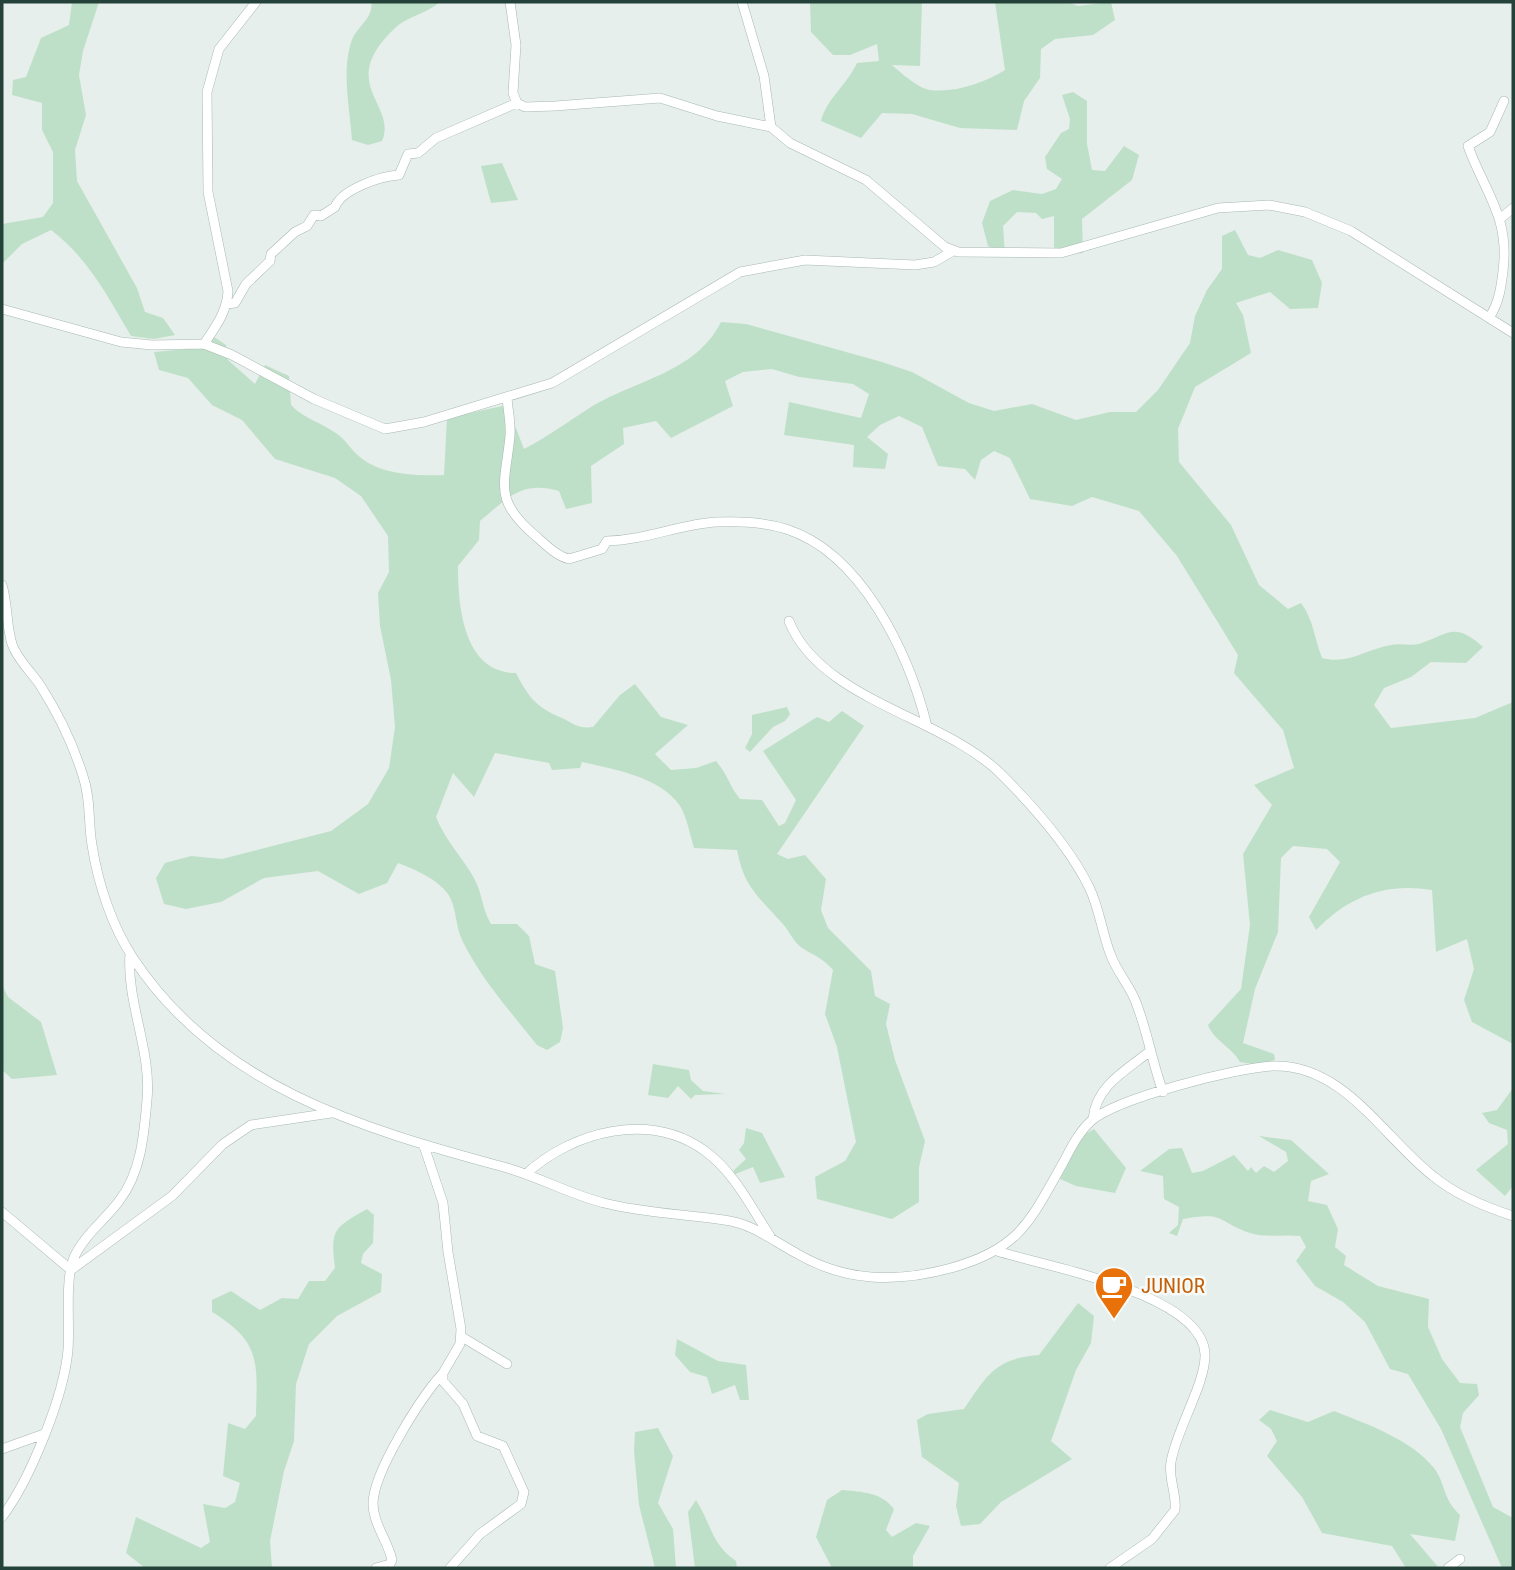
<svg xmlns="http://www.w3.org/2000/svg" width="1515" height="1570" font-family="'Roboto Condensed',sans-serif">
  <style>
    .green { fill: #bfe0c8 }
    .lines { fill: none; stroke-linecap: round; stroke-linejoin: round }
    .minor-casing { stroke: #a8b8b2; stroke-width: 10 }
    .minor { stroke: #fff; stroke-width: 9 }
    .labels { text-anchor: middle; dominant-baseline: central; stroke-width: 5; stroke-linejoin: round; paint-order: stroke }
    .food-label { font-size: 21px; fill: #c56008; stroke: #f7fbf9; text-anchor: start }
  </style>
  <rect width="100%" height="100%" fill="#e6efeb"/>
  <path class="green" d="M72 2H99L83 51 79 75 86 115 75 150 77 181 137 288 145 312 163 318 175 335 154 339 131 336C108 297 88 258 51 230L22 244 2 264V224L43 217 53 203V152L42 130V103L12 95 13 80 26 77 41 38 69 25Z
    M371 2H440C426 14 407 16 394 29 336 85 398 104 382 141L368 145 352 140C350 110 341 69 352 40 357 26 374 18 371 2Z
    M810 2H922L920 66 892 65C901 73 918 88 930 90 955 93 984 83 1005 70L995 2H1068L1078 6 1111 2 1115 20 1093 35 1055 39 1041 49 1040 78 1024 101 1017 130 960 128 912 114 882 113 861 138 821 121C827 98 847 85 857 63L879 61 877 44 850 55H833L811 32Z
    M1073 92 1087 101V144L1092 170 1105 171 1124 146 1139 155 1132 180 1082 219 1083 253 1054 255V216L1042 219 1036 213 1017 212 1003 226 1005 255 988 246 982 223 990 201 1013 190 1042 194 1056 189 1062 179 1047 169 1045 157 1061 133 1069 129 1070 119 1062 95Z
    M502 163 518 200 491 203 481 166Z
    M1235 230 1248 255 1260 258 1278 250 1312 260 1322 283 1318 308 1290 309 1270 292 1236 303 1243 315 1251 353 1195 387 1178 429 1179 462 1231 525 1259 585 1288 609 1301 603C1313 618 1315 640 1322 658 1348 665 1367 649 1391 645 1400 643 1410 646 1419 644 1449 634 1454 621 1483 647L1466 663 1431 662 1411 677 1384 688 1374 705 1391 728 1475 718 1513 702V1044L1472 1022 1464 1000 1474 969 1467 939 1436 952 1432 890C1385 882 1348 897 1316 930L1309 917 1340 862 1327 849 1293 846 1281 858 1278 932 1255 989 1243 1043 1274 1054 1275 1060 1258 1065 1240 1062C1232 1047 1214 1041 1208 1025L1241 989 1250 925 1243 854 1272 805 1254 785 1294 768 1283 730 1234 673 1238 655 1177 556 1139 511 1092 497 1072 506 1030 499 1010 458 994 451 981 460 975 480 965 469 938 466 922 427 899 416 880 425 867 437 888 454 885 469 853 467 854 445 784 435 789 402 861 418 869 394 853 384 799 377 772 369 743 372 725 381 733 406 671 438 656 421 623 428 624 444 591 466 592 503 566 509 559 491C521 480 507 499 480 521L479 540 458 566C458 605 463 673 516 673 529 698 536 707 562 718 574 724 579 729 593 727L620 695 635 684 661 717 688 725 655 754 671 770 696 768 716 761C728 775 730 787 740 799L762 800 779 826 785 823 796 800 763 751 817 717 829 722 842 711 864 726 777 854 788 859 805 855 826 879 821 910 828 928 871 971 875 996 890 1004 886 1024 895 1060 925 1141 919 1167V1202L892 1219 817 1199 815 1177 845 1161 856 1142 837 1047 825 1014 833 970C823 958 815 956 802 948 794 943 789 930 782 923 758 896 744 887 737 850L694 848C690 835 687 817 680 806 661 777 613 769 582 762L580 768 552 770 549 763 495 753 474 797 453 773 436 817C445 840 462 857 474 878 482 892 482 909 491 924H517L529 936 535 964 555 971 563 1028 560 1042 547 1050 537 1045C510 1011 481 979 462 940 455 925 457 908 448 894 436 878 416 870 398 863L387 883 359 894 318 871 264 878 221 902 186 909 164 904 156 878 165 863 191 856 222 859 331 831 368 804 389 768 395 727 391 680 380 626 378 593 389 572 388 536 361 496 335 478 275 459 242 420 212 405 188 378 159 370 154 352 199 348 214 337 226 345 228 360 255 384 265 365 289 376 291 405C305 420 326 424 341 437 348 443 353 452 360 457 381 475 417 476 444 475L447 418 507 405 524 449C547 437 566 423 588 409 633 380 695 374 721 322L746 324 882 362 912 372 969 403 994 411 1032 404 1076 420 1110 412H1136L1158 390 1190 343 1195 316 1207 290 1222 269V236Z
    M787 707 790 714 785 721 773 727 750 752 745 748 752 734V715Z
    M2 985 8 997 41 1022 57 1075 12 1079 2 1070Z
    M653 1064 689 1070 691 1080 703 1091 725 1094 695 1095 691 1099 678 1086 668 1098 648 1095Z
    M1513 1088V1186L1505 1196 1476 1170 1508 1144 1507 1130 1489 1123 1482 1113 1497 1110Z
    M746 1128 762 1133 785 1177 760 1183 753 1167 733 1175 734 1170 746 1159 739 1150 744 1143Z
    M1094 1129 1126 1168 1115 1193 1076 1186 1060 1179 1082 1136Z
    M1259 1136 1291 1140 1329 1174 1311 1181 1308 1201 1327 1205 1338 1229 1335 1247 1346 1256 1344 1265 1378 1286 1429 1299 1428 1327 1442 1359 1460 1383 1477 1384 1479 1395 1463 1413 1460 1427 1493 1507 1513 1518V1568H1502L1441 1429 1408 1374 1390 1369 1365 1322 1343 1302 1315 1286 1296 1261 1306 1247 1300 1236C1285 1234 1264 1238 1250 1233 1216 1221 1225 1211 1183 1219L1177 1236 1169 1233 1178 1225 1179 1207 1164 1199 1163 1176 1140 1171 1169 1149 1182 1148 1192 1173 1203 1171 1234 1155 1248 1171 1251 1167 1256 1173 1264 1166 1274 1172 1288 1161 1286 1152Z
    M367 1209 374 1215 373 1243 363 1254 361 1263 382 1274 381 1292 337 1316 309 1344 296 1384 294 1441 284 1471 270 1541 272 1568H145L126 1553 136 1517 201 1548 210 1542 203 1504 225 1508 235 1502 240 1483 223 1476 228 1423 245 1429 256 1416C257 1364 262 1342 212 1312V1300L231 1291 260 1310 282 1298 298 1299 309 1281H325L335 1268C330 1229 334 1228 367 1209Z
    M1078 1303 1094 1316 1091 1343 1076 1370 1051 1441 1072 1459 1001 1502 980 1524 961 1526 956 1506 959 1483 922 1457 917 1420 928 1414 964 1409C987 1375 996 1358 1039 1355Z
    M677 1339 718 1361 746 1365 749 1400H740L735 1385 712 1394 707 1377 690 1372 675 1355Z
    M1270 1410 1308 1422 1334 1411C1367 1424 1412 1440 1434 1468 1446 1484 1442 1498 1460 1515L1455 1541 1410 1534 1439 1568H1406L1392 1546 1322 1533 1302 1497 1267 1456 1277 1441 1271 1429 1259 1420Z
    M658 1428 673 1456 658 1503 673 1529 676 1568H655L639 1505 634 1451 635 1432Z
    M842 1490C863 1492 881 1492 894 1509L886 1530 892 1537 916 1523 930 1526 913 1556V1568H832L816 1537 827 1500Z
    M696 1500C712 1525 711 1544 736 1561L737 1568H695L688 1512Z"/>
  <g class="lines">
    <g class="minor-casing">
      <path id="minor" d="M510 2 516 45 513 93 517 103 525 107 555 106 660 98 717 116 771 127
        M742 2 764 76 771 127 790 143 866 180 945 247 958 252 1061 253 1218 208 1269 205 1305 212 1351 231 1513 333
        M1501 218 1513 208
        M227 304 235 303 246 284 270 261 271 254 295 232 307 226 314 215 321 216 335 207C341 190 380 176 399 175L408 154 418 153 436 138 517 103
        M2 309 121 342 152 345 204 344 232 355 314 399 385 429 424 422 552 383 740 272 805 260 915 265 934 262 953 251
        M1489 318C1499 303 1501 288 1503 271 1510 217 1485 193 1468 146L1490 132 1504 101
        M204 344C216 326 227 312 228 291L208 192 207 92 219 49 256 2
        M507 398C508 410 511 424 510 436 505 486 492 500 538 538 547 546 557 556 569 559L602 549 607 541C647 540 679 524 717 522 740 521 764 522 786 529 862 553 909 654 927 726
        M2 585C8 604 6 625 12 644 17 659 31 672 40 685 58 713 73 744 83 776 91 799 88 821 92 845 98 884 112 926 133 958 217 1086 360 1128 500 1166 536 1175 568 1194 604 1203 643 1213 684 1214 724 1220 751 1223 772 1240 796 1253 845 1282 896 1283 951 1268 1020 1249 1030 1221 1063 1163 1071 1148 1078 1133 1091 1121 1117 1098 1236 1068 1272 1066 1343 1063 1383 1137 1433 1176 1456 1195 1485 1207 1513 1216
        M789 621C820 700 944 717 1001 774 1033 806 1069 846 1089 887 1099 907 1102 932 1110 953 1116 971 1128 983 1135 1000 1147 1029 1152 1062 1163 1092
        M1093 1119C1096 1086 1125 1071 1149 1052
        M424 1146 443 1203 448 1252 461 1329 460 1344 443 1373V1381L463 1404 477 1436 503 1446 524 1492 521 1504 480 1534 450 1568
        M526 1174C573 1131 650 1111 705 1151 734 1172 751 1207 770 1236
        M2 1212 71 1270 172 1196 223 1144 251 1125 331 1113
        M997 1251C1043 1266 1202 1293 1205 1354 1206 1383 1176 1430 1171 1462 1168 1478 1177 1494 1175 1510L1152 1539 1110 1568
        M462 1337 507 1364
        M2 1449 44 1434
        M2 1517C30 1480 64 1396 68 1350 70 1325 65 1282 73 1260 82 1237 105 1220 119 1201 141 1173 144 1135 147 1100 152 1051 126 1002 130 953
        M376 1568 390 1564 392 1560C388 1541 373 1524 373 1503 374 1471 421 1397 443 1373
        M1448 1568 1460 1559"/>
    </g>
    <use href="#minor" class="minor"/>
  </g>
  <defs>
    <g id="cafe-pin" transform="scale(2.0125)"><path d="M0 17L-7.5 6A9.5 9.5 0 1 1 7.5 6Z" fill="#e8710a" stroke="#f7fbf9"/><path d="M-5.5-4.5H6V0H3Q3 3.5 0 3.5H-2.5Q-5.5 3.5-5.5 0ZM3-3.2v2h1.7v-2ZM-6 4.5H4V6H-6Z" fill="#fff"/></g>
  </defs>
  <g fill-rule="evenodd">
    <use href="#cafe-pin" x="1114" y="1286"/>
  </g>
  <g class="labels">
    <g class="food-label">
      <text x="1141" y="1286">JUNIOR</text>
    </g>
  </g>
  <rect width="1515" height="1570" fill="none" stroke="#24423a" stroke-width="7"/>
</svg>
